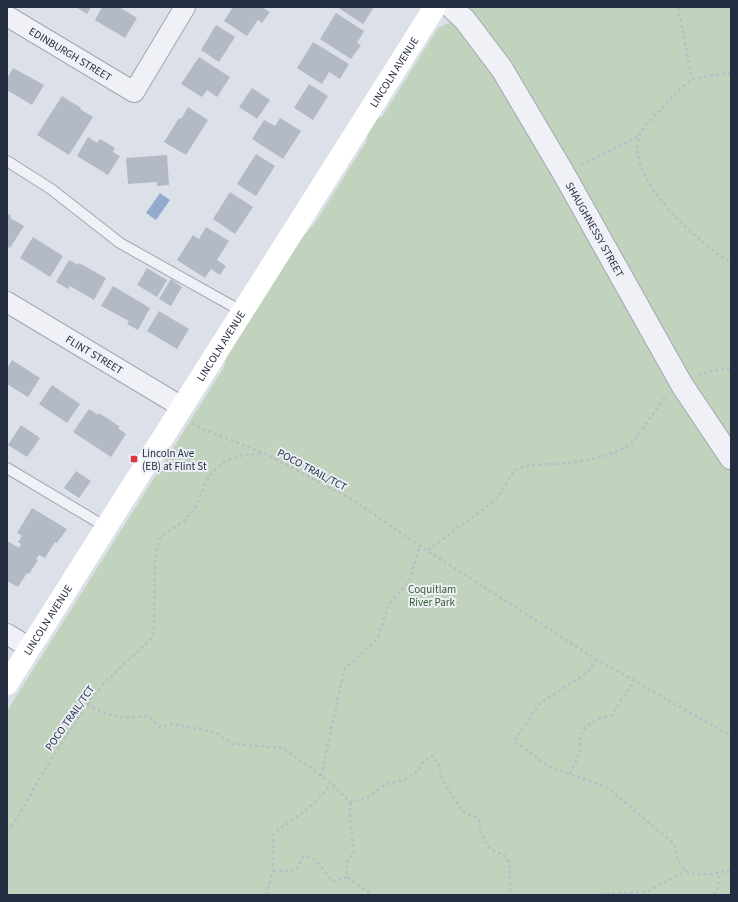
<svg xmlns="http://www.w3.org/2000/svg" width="738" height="902" font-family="'Source Sans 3',sans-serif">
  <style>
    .green { fill: #c1d3bc }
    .water { fill: #93abcd }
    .building { fill: #b3b9c5 }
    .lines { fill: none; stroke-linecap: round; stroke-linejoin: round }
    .service-casing { stroke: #a1a7b2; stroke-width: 12 }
    .minor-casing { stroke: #a1a7b2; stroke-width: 22 }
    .tertiary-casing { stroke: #a1a7b2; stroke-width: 24 }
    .path { stroke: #babec7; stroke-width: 2.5; stroke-dasharray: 3 3; stroke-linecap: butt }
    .service { stroke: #eff1f6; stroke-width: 10 }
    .minor { stroke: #eff1f6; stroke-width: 20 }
    .tertiary { stroke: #eff1f6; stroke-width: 22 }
    .secondary { stroke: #fff; stroke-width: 22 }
    .poi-dot { fill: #dc3241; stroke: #eceff6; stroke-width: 1.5 }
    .labels { text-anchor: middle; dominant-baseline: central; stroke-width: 4; stroke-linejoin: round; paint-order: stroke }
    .street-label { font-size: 11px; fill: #242d40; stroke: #eceff6 }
    .poi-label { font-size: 11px; fill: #242d40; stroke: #eceff6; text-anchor: start }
    .park-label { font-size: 11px; fill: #365d30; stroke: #eceff6 }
  </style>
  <rect width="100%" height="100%" fill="#dce0e8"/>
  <path class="green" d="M472 7H731V895H7V711L223 369 232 338 290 251 315 223 366 142 372 119 382 117 438 28 467 15Z"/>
  <path class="water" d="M160 193 170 200 156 220 146 213Z"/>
  <path class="building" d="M76 7H91L87 14Z
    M102 7H119L137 18 125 38 95 20Z
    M233 7H262L270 12 262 23 258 20 247 36 224 21Z
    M337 7H374L363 24Z
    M336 13 364 31 357 43 361 45 351 59 320 39Z
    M216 25 235 37 219 62 201 50Z
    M313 42 349 64 340 79 329 72 322 84 297 68Z
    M199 57 230 77 217 97 207 90 202 97 181 84Z
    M13 68 44 85 32 105 7 90V79Z
    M309 84 328 96 313 120 294 108Z
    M252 88 270 100 257 119 239 107Z
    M62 96 81 108 80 109 93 117 69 155 37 135Z
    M188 107 208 120 186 155 164 142 179 118 181 119Z
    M280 118 301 131 283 159 252 139 264 120 275 126Z
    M88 137 97 143 100 139 115 148 113 152 120 156 108 175 77 156Z
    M256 154 275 166 256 196 237 184Z
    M167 155 169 185 157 186V182L128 184 126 158Z
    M230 192 253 207 235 234 213 219Z
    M7 213 11 216 10 218 24 226 10 248 7 246Z
    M206 227 229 241 217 260 226 266 220 275 211 269 205 278 177 260 193 235 199 239Z
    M33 237 63 256 50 277 20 258Z
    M69 260 78 265 79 263 106 278 94 300 70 286 68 289 56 282Z
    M147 268 167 280 157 297 137 285Z
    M171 279 182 287 171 306 159 299Z
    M113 286 150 308 138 330 127 324 129 321 101 306Z
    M159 311 189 329 177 349 147 331Z
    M12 360 40 378 28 397 7 384V369Z
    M52 385 80 404 67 423 39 404Z
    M89 409 98 415 99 413 110 420 120 427 118 428 126 434 111 457 73 432Z
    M21 425 40 438 27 457 8 445Z
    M76 471 91 481 79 498 64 488Z
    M32 508 67 529 57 543 55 542 45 558 39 555 36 559 38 560 29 574 27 573 18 587 7 581V541L19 548 21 544 18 542 22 536 17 533Z"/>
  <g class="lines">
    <g class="service-casing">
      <path id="service" d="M7 161 51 189 120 243 243 312
        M7 468 106 527"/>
    </g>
    <g class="minor-casing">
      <g id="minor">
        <path id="s1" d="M7 16 134 92 185 7"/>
        <path id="s2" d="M7 302 182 407"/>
        <path d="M7 634 30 648"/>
      </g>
    </g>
    <g class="tertiary-casing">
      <g id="tertiary">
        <path id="s3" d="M451 7 465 20 502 69 564 174 682 385 731 458"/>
      </g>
    </g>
    <path class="path" d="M678 7 692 79
      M731 73C721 74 700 76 692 80 682 85 670 100 661 109 654 117 642 127 639 137 626 180 699 243 731 263
      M581 165 639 136
      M698 375 706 372 731 368
      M193 423 195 426 266 454 353 500 420 546 596 659 731 736
      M428 550 489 505 498 497 515 470 519 468C529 464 543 465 553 464 577 463 614 457 633 442L667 395
      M596 659 588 672 564 688 540 703 514 741 551 768 570 774 608 788 674 844 678 861 686 871 695 875 719 873 731 869
      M87 704C111 718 120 719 148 716L160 727 173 724 215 732 232 744 283 748 331 783 350 802 367 798 385 785 406 779 419 770 422 763 432 756 439 764 442 779 462 811 477 818 481 823 479 829C486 842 487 852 503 854L510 863V895
      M570 774C575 761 584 751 579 737 588 722 595 719 612 715L634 680
      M321 776 344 670 378 638 389 604 409 582 420 546
      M350 802V819L354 852 347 862V877L372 895
      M7 831 17 819 43 772 87 704 104 683 151 639 154 627 155 560C156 553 156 545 160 539 165 530 181 526 188 517 198 506 201 491 208 479 218 459 243 453 263 454
      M273 871 296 870 303 857C316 853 325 873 332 881L347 877
      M266 895 273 871V834C295 818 315 806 331 783
      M600 895 617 893 646 892 686 871
      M713 895 718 888 719 873"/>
    <use href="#service" class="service"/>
    <use href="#minor" class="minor"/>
    <use href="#tertiary" class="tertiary"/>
    <path class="secondary" id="s4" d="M7 684 435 7"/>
  </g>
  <rect class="poi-dot" x="130" y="455" width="8" height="8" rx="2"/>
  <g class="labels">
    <g class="street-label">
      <text stroke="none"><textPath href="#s1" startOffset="74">EDINBURGH STREET</textPath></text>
      <text stroke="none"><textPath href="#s4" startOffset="724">LINCOLN AVENUE</textPath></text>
      <text stroke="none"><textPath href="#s3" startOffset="266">SHAUGHNESSY STREET</textPath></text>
      <text stroke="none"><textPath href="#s4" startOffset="400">LINCOLN AVENUE</textPath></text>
      <text stroke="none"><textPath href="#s2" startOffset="102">FLINT STREET</textPath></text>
      <text transform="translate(312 470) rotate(28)">POCO TRAIL/TCT</text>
      <text stroke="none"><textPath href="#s4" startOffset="76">LINCOLN AVENUE</textPath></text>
      <text transform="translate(70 718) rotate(-55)">POCO TRAIL/TCT</text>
    </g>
    <g class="poi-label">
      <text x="142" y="453">Lincoln Ave<tspan x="142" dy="13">(EB) at Flint St</tspan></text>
    </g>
    <g class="park-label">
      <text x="432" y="589">Coquitlam<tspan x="432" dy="13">River Park</tspan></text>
    </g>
  </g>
  <rect width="738" height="902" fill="none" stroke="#242d40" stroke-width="16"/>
</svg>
